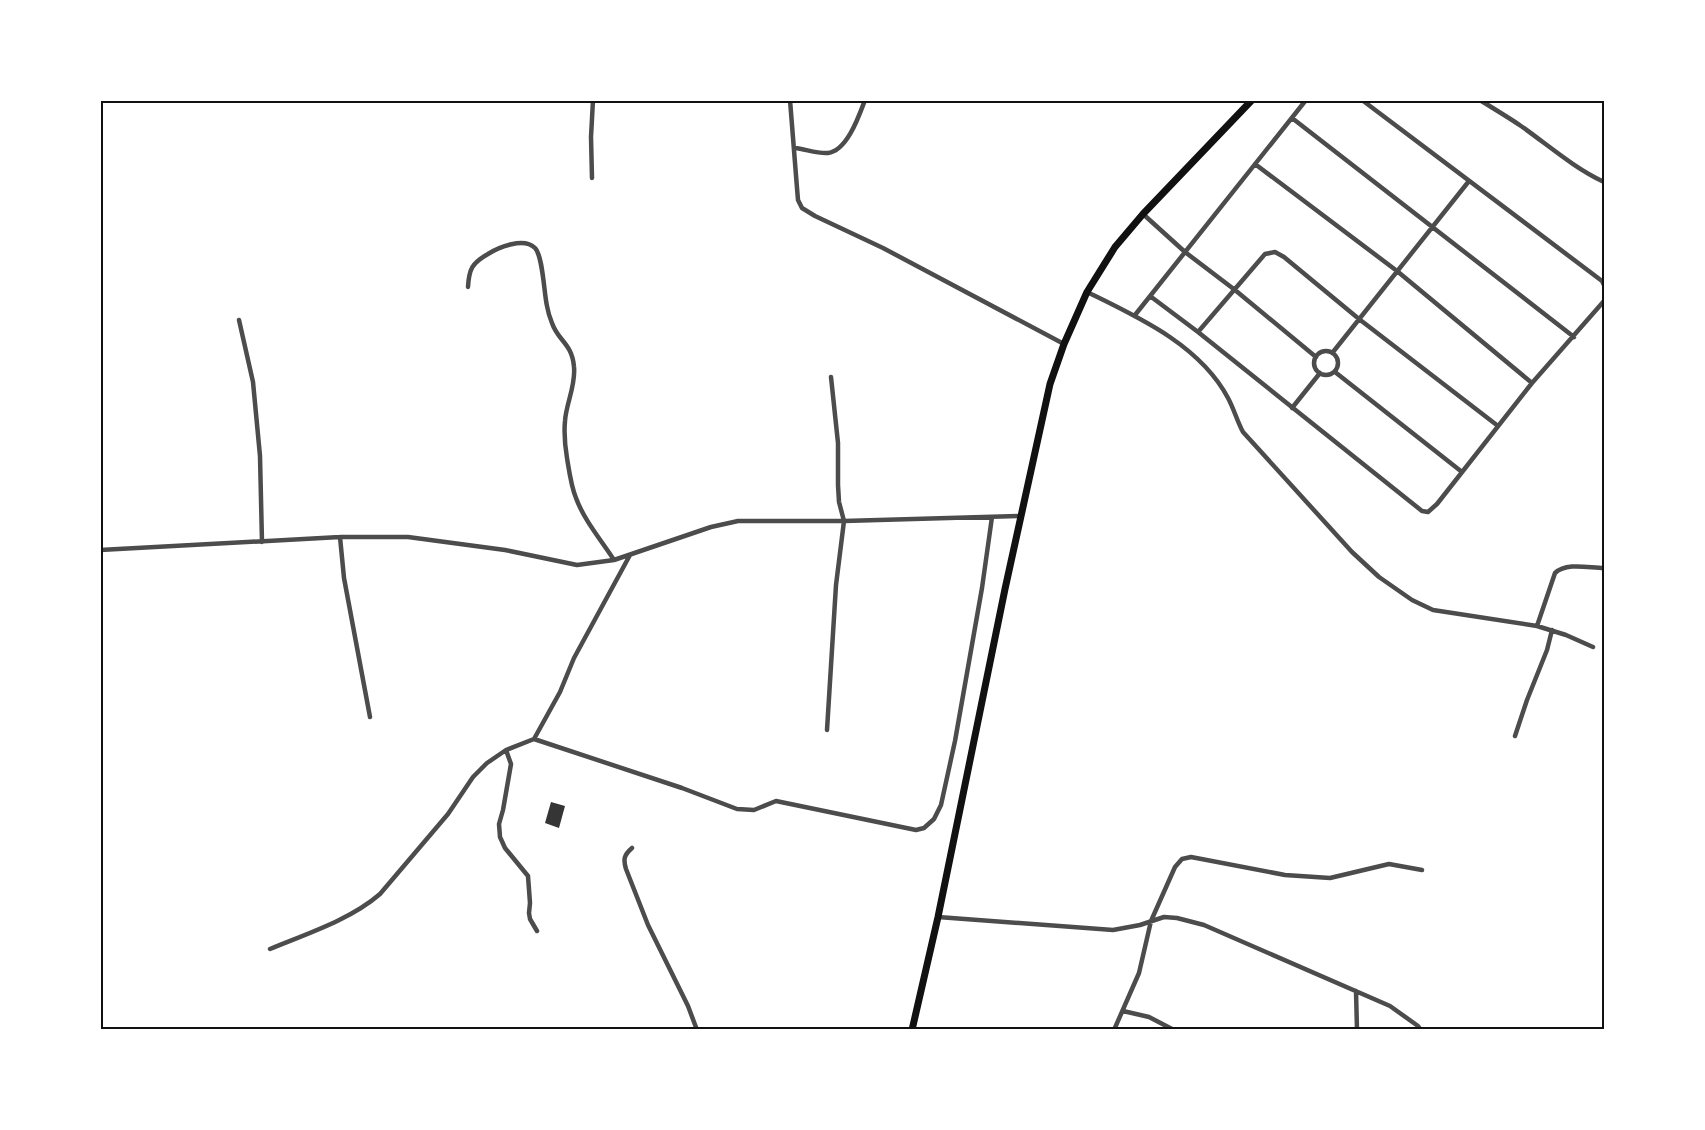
<svg xmlns="http://www.w3.org/2000/svg" width="1705" height="1130" font-family="Montserrat,sans-serif">
  <style>
    .building { fill: #353535 }
    .lines { fill: none; stroke-linecap: round; stroke-linejoin: round }
    .minor { stroke: #4c4c4c; stroke-width: 4.5 }
    .primary { stroke: #111; stroke-width: 7 }
    .neatline { fill: none; stroke: #111; stroke-width: 2 }
  </style>
  <rect width="100%" height="100%" fill="#fff"/>
  <path class="building" d="M551 802 565 806 559 828 545 823Z"/>
  <g class="lines">
    <path class="minor" d="M790 100 797 188 798 200 802 208 815 216 883 248 1064 344
      M1362 100 1602 281 1604 285
      M1480 100C1494 109 1508 117 1521 126 1548 145 1574 168 1604 182
      M1292 118 1574 337
      M795 148C805 149 818 154 828 153 847 151 859 116 865 100
      M1255 164 1397 271 1532 383
      M592 178 591 137 593 100
      M1143 214 1185 252 1235 290 1316 357
      M468 287C469 269 472 263 488 254 499 247 524 237 535 248 543 256 544 294 547 306 548 312 550 318 552 323 558 341 572 343 574 367 576 385 566 404 565 421 564 432 565 446 567 458 569 470 571 486 576 498 584 520 601 540 614 560
      M1087 292C1138 317 1200 345 1228 398 1234 409 1237 421 1243 432L1352 552 1379 577 1412 600 1433 610 1537 626 1566 635 1593 647
      M1150 296 1198 332 1422 511 1428 512 1437 504 1532 383 1604 301
      M1135 315 1306 100
      M239 320 253 382 260 456 262 542
      M1198 332 1265 254 1275 252 1284 257 1359 319 1498 426
      M1314 363a12 12 0 1 1 24 0a12 12 0 1 1-24 0Z
      M1333 352 1469 181
      M1335 372 1462 472
      M1292 408 1320 373
      M340 537 344 578 370 717
      M100 550 340 537H408L505 550 577 565 614 560 711 527 738 521H844L1021 516
      M1537 626 1555 573C1567 562 1589 568 1604 568
      M827 730 836 585 844 521 839 502 838 485V443L831 377
      M1515 736 1527 700 1547 650 1552 630
      M534 739 682 788 737 809 754 810 776 801 916 830 924 828 934 819 941 805 955 741 982 588 992 517
      M506 750 511 764 503 810 499 824 500 837 505 848 528 876 530 903 529 913 530 919 537 931
      M632 848C624 855 623 859 626 869L648 925 688 1006 697 1030
      M938 917 1113 930 1140 925 1164 917 1177 918 1204 925 1390 1006 1418 1026 1421 1030
      M270 949C306 934 350 920 380 894L448 814 473 777 487 763 506 750 534 739 560 692 574 658 630 555
      M1356 991 1357 1030
      M1123 1011 1149 1017 1174 1030
      M1114 1030 1139 973 1151 921 1175 867 1182 859 1191 857 1285 875 1330 878 1389 864 1422 870"/>
    <path class="primary" d="M912 1030 938 917 1005 589 1050 384 1064 344 1087 292 1115 247 1143 214 1252 100"/>
  </g>
  <rect width="1705" height="1130" fill="none" stroke="#ffffff" stroke-width="204"/>
  <rect x="102" y="102" width="1501" height="926" class="neatline"/>
</svg>
